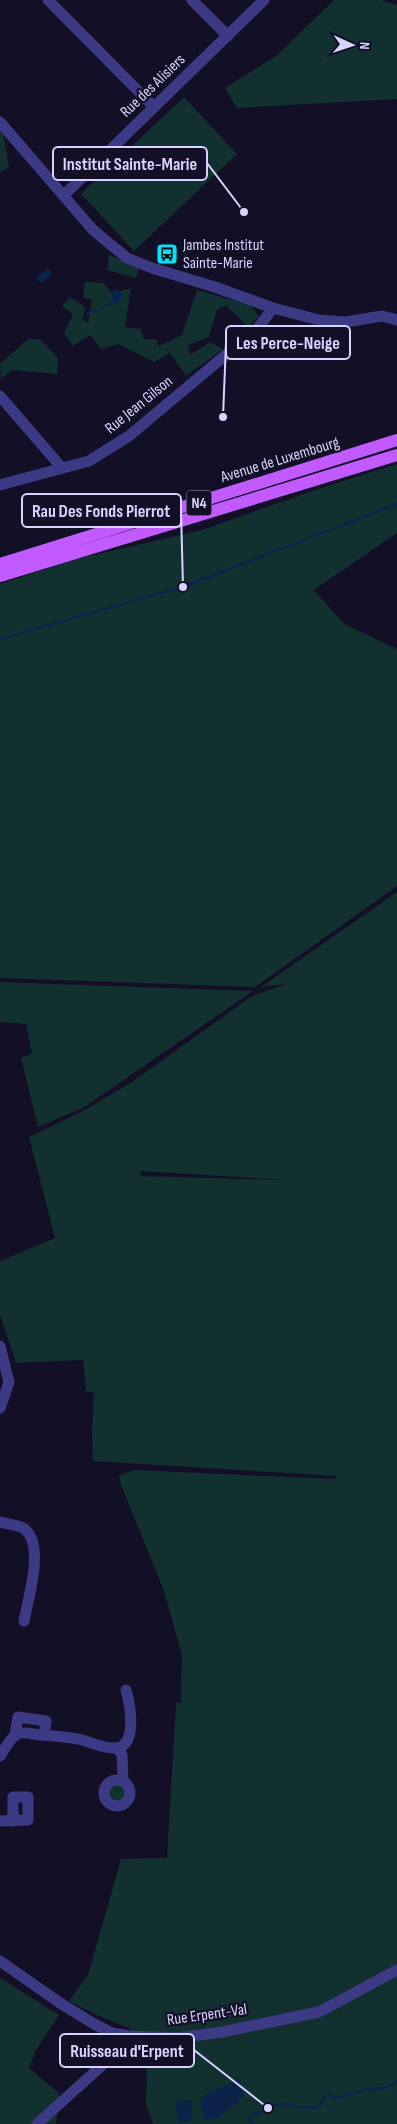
<svg xmlns="http://www.w3.org/2000/svg" width="397" height="2124" font-family="'Sofia Sans Condensed',sans-serif">
  <style>
    .green { fill: #12302f; fill-rule: evenodd }
    .water { fill: #0c2248 }
    .lines { fill: none; stroke-linecap: round; stroke-linejoin: round }
    .stream { stroke: #0c2248; stroke-width: 2.5 }
    .minor { stroke: #3d3a85; stroke-width: 11 }
    .major { stroke: #c25bff; stroke-width: 12 }
    .labels { text-anchor: middle; dominant-baseline: central; stroke-width: 4.5; stroke-linejoin: round; paint-order: stroke }
    .shield { fill: #130f26; stroke: #9e99be; stroke-width: 1 }
    .shield-label { font-size: 15px; font-weight: bold; fill: #d9d4ff }
    .street-label { font-size: 16px; fill: #d9d4ff; stroke: #130f26 }
    .poi-label { font-size: 16px; fill: #d9d4ff; stroke: #130f26; text-anchor: start }
    .leader { fill: none; stroke: #d9d4ff; stroke-width: 2 }
    .callout-dot { fill: #d9d4ff; stroke: #130f26; stroke-width: 2 }
    .callout { fill: #130f26; stroke: #d9d4ff; stroke-width: 2 }
    .callout-label { font-size: 18px; text-anchor: middle; font-weight: bold; fill: #d9d4ff }
  </style>
  <rect width="100%" height="100%" fill="#130f26"/>
  <path class="green" d="M334 0H381L397 5V99L237 108 225 88 276 56Z
    M184 97 237 154 134 251 81 194Z
    M0 129 3 132 9 167 0 173Z
    M109 255 139 268 136 278 107 270Z
    M85 282 104 283 111 292 131 289 125 327 141 329 144 339H156L159 346 182 335 197 290 250 305 259 316 248 327 226 305 217 310 209 337 188 345 190 355 210 342 223 349 186 376 170 353 154 362 118 344 101 349 90 335 73 346 64 333 73 314 62 306 70 297 85 307 83 320 88 323 92 300 83 298Z
    M28 339H40L58 358 57 374 12 370 1 379 0 364Z
    M397 464V533L314 590 344 624 397 649V886L255 987 0 978V584L76 559 202 530 318 489Z
    M397 892V2124H153L146 2104 147 2050 129 2028 97 2015 69 2001 88 1975 121 1859 167 1858 176 1703H181L182 1655 163 1588 121 1485 119 1476 133 1470 335 1479 336 1476 93 1461 92 1430 94 1393 86 1391 83 1360 16 1363 0 1315V1261L55 1238 29 1137 85 1110 132 1082 252 996 286 984 261 987ZM140 1171 288 1180 141 1176Z
    M0 982 253 991 83 1108 38 1127 21 1058 32 1053 26 1024 0 1022Z
    M109 1793a8 8 0 1 1 16 0a8 8 0 1 1-16 0Z
    M0 1978 59 2015 36 2050 29 2068 59 2093 56 2124H0Z"/>
  <path class="water" d="M48 268 53 273 41 284 36 278Z
    M117 289 122 294 118 304 104 306 101 311H90L89 315 85 316V314L91 310 101 309 104 305 111 302 114 290Z
    M240 2078 244 2096 218 2119 205 2120 200 2102 205 2094Z
    M192 2100 191 2120 179 2123 175 2102Z"/>
  <g class="lines">
    <path class="stream" d="M0 639 183 587 397 504
      M254 2124 249 2119 250 2116 280 2104 306 2108 319 2107 324 2097 328 2095 339 2098 365 2090 389 2087 397 2081"/>
    <path class="minor" d="M48 0 154 107
      M192 0 228 36
      M0 122 93 230 127 258 152 268 215 287 273 308 319 320 345 322 382 316 397 320
      M64 195 264 0
      M0 396 62 468
      M0 485 89 461 129 436 258 328 273 308
      M0 1346 9 1382 0 1408
      M0 1522C7 1524 17 1525 23 1528 46 1542 28 1599 24 1621
      M15 1736 18 1717 46 1721 44 1735
      M118 1748 122 1755 123 1781
      M0 1756C5 1749 10 1738 17 1734 23 1731 33 1734 40 1735 54 1736 69 1737 82 1740 93 1743 104 1749 116 1748 138 1746 130 1704 126 1690
      M104 1793a13 13 0 1 1 26 0a13 13 0 1 1-26 0Z
      M0 1821 28 1820V1797H13V1821
      M0 1961 60 2003 96 2025 112 2033 129 2036 178 2038 222 2032 319 2012 397 1970
      M37 2124 108 2060 129 2036"/>
    <path class="major" d="M0 564 397 440
      M0 576 397 455"/>
  </g>
  <defs>
    <g id="bus-square" transform="scale(1.125)"><rect x="-9" y="-9" width="18" height="18" rx="4" fill="#00e5ff" stroke="#130f26"/><path d="M-5-6H5V4H4V6H2V4H-2V6H-4V4H-5ZM-3.5-4V0h7V-4ZM-3.5 1.2v1.5H-2V1.2ZM2 1.2v1.5H3.5V1.2Z" fill="#111"/></g>
  </defs>
  <g fill-rule="evenodd">
    <use href="#bus-square" x="167" y="254"/>
  </g>
  <g class="labels">
    <rect class="shield" x="186.5" y="490.5" width="25" height="25" rx="4"/>
    <g class="shield-label">
      <text x="199" y="503">N4</text>
    </g>
    <g class="street-label">
      <text transform="translate(153 86) rotate(-44)">Rue des Alisiers</text>
      <text transform="translate(139 405) rotate(-39)">Rue Jean Gilson</text>
      <text transform="translate(280 460) rotate(-17)">Avenue de Luxembourg</text>
      <text transform="translate(207 2015) rotate(-8)">Rue Erpent-Val</text>
    </g>
    <g class="poi-label">
      <text x="183" y="245">Jambes Institut<tspan x="183" dy="18">Sainte-Marie</tspan></text>
    </g>
  </g>
  <path class="leader" d="M244 212L207 163M223 417L226 343M183 587L181 511M268 2108L194 2050"/>
  <g class="callout-dot">
    <circle cx="244" cy="212" r="5"/>
    <circle cx="223" cy="417" r="5"/>
    <circle cx="183" cy="587" r="5"/>
    <circle cx="268" cy="2108" r="5"/>
  </g>
  <g class="callout">
    <rect x="53" y="147" width="154" height="33" rx="5"/>
    <rect x="226" y="326" width="124" height="33" rx="5"/>
    <rect x="22" y="494" width="159" height="33" rx="5"/>
    <rect x="60" y="2034" width="134" height="33" rx="5"/>
  </g>
  <g class="callout-label">
    <text x="130" y="170">Institut Sainte-Marie</text>
    <text x="288" y="349">Les Perce-Neige</text>
    <text x="101" y="517">Rau Des Fonds Pierrot</text>
    <text x="127" y="2057">Ruisseau d'Erpent</text>
  </g>
  <g transform="translate(352 45) rotate(93)" stroke="#130f26" stroke-width="4" paint-order="stroke">
  <path d="M0-4L9 19L0 12L-9 19Z" fill="#d9d4ff"/>
  <text y="-8" font-size="14" font-weight="bold" text-anchor="middle" fill="#d9d4ff">N</text>
  </g>
</svg>
